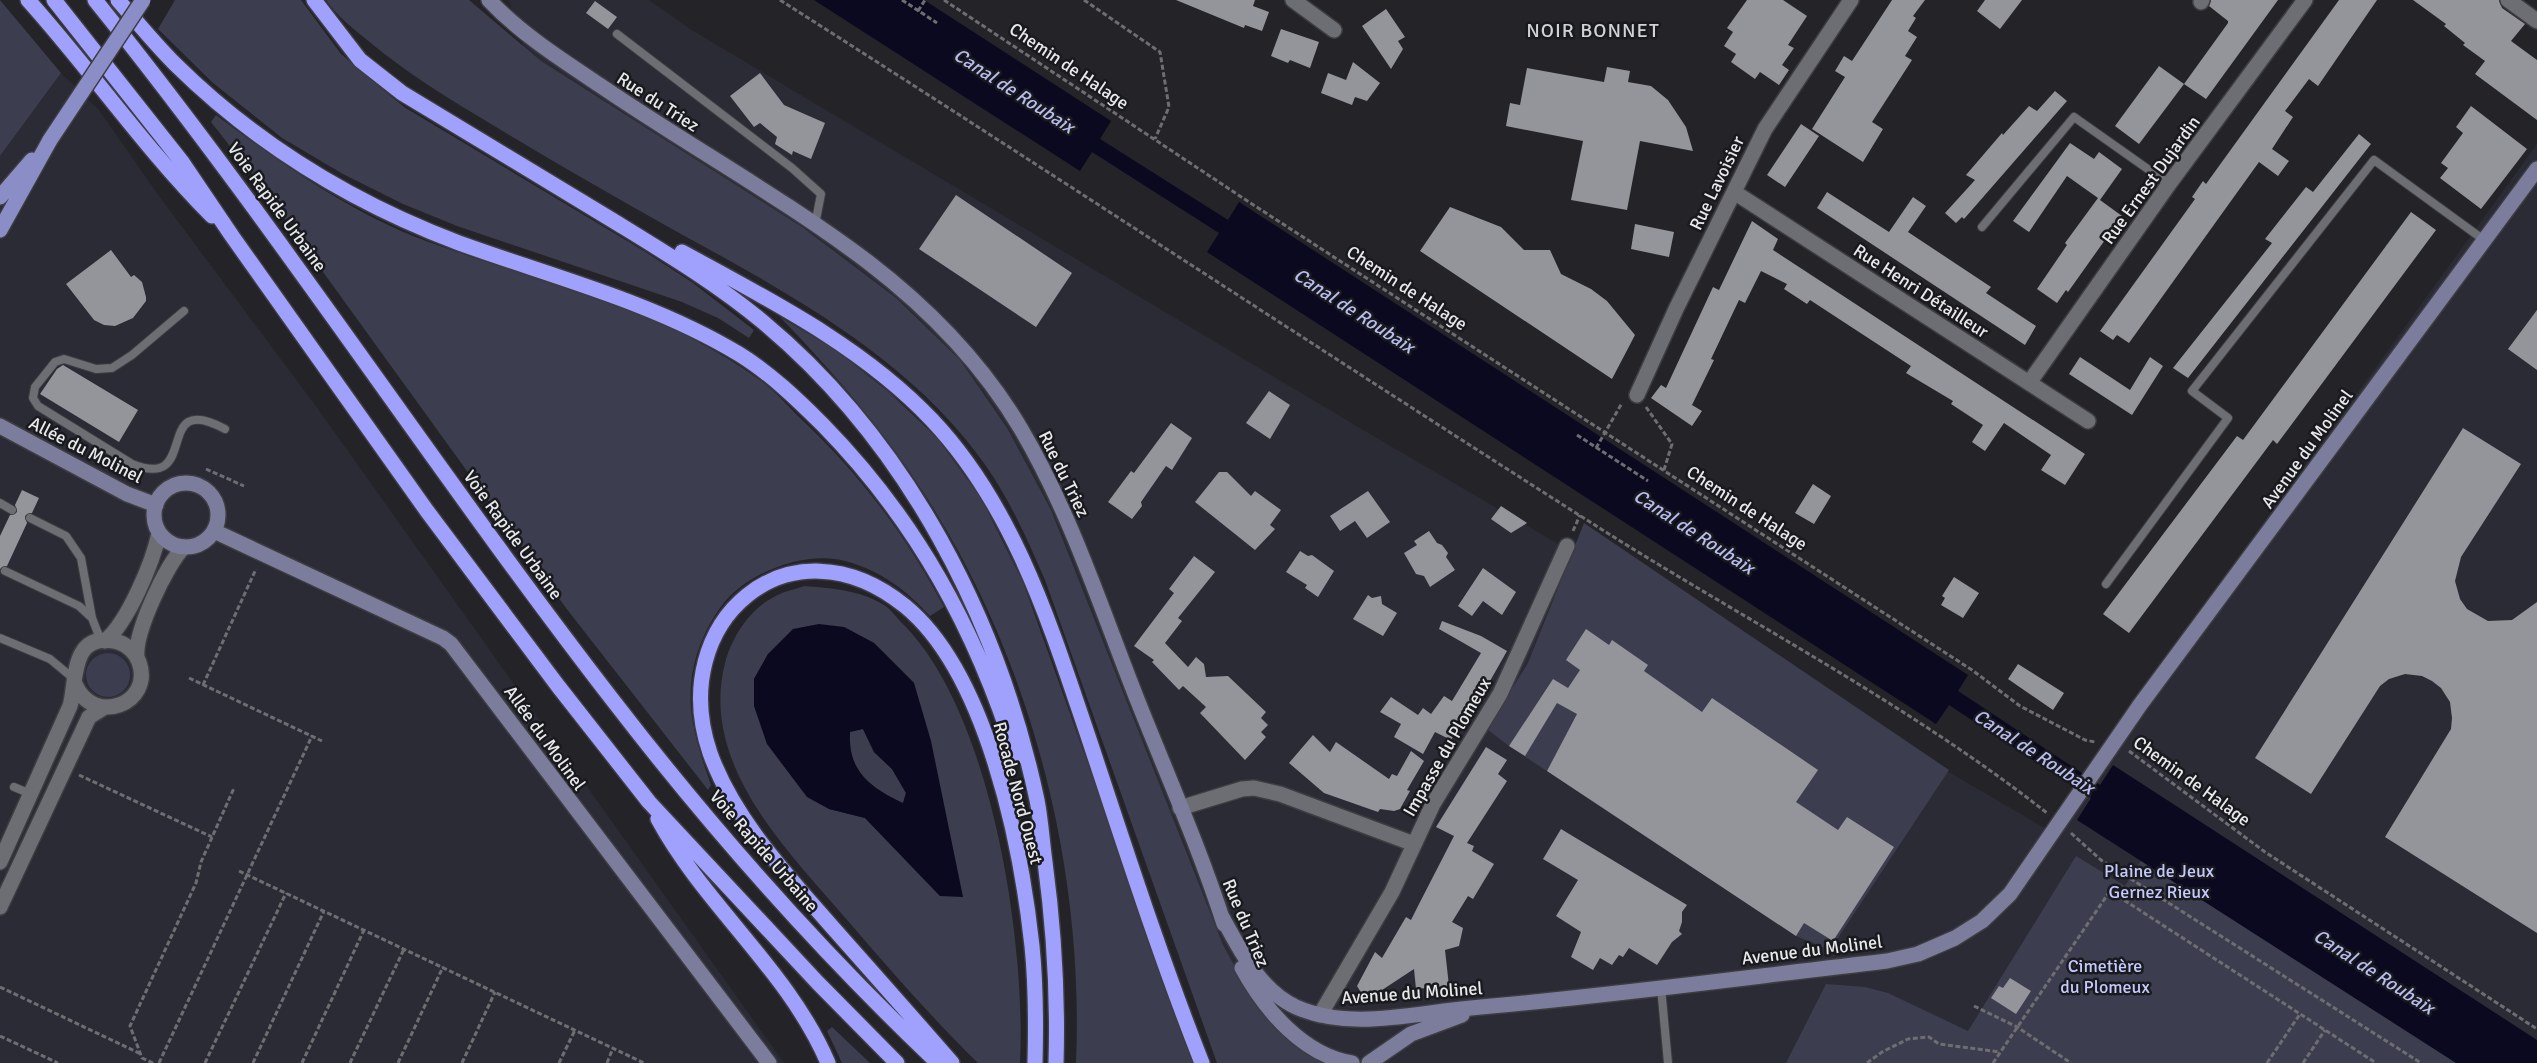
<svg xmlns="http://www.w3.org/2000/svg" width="2537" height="1063" font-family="Signika,sans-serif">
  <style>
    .built { fill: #2b2b36 }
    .green { fill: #3c3d4f; fill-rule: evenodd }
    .water { fill: #0a091f; fill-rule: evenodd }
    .building { fill: #94959b }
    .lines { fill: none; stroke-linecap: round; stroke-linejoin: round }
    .lane-casing { stroke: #3d3d41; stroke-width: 10 }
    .street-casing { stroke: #3d3d41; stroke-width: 18 }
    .secondary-casing { stroke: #3d3d41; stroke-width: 18 }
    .primary-casing { stroke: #3d3d41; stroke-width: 18 }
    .highway-casing { stroke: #3d3d41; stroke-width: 18 }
    .path { stroke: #6e6e72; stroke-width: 3; stroke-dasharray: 5 2.5; stroke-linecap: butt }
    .lane { stroke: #6d6e73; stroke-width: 8 }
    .street { stroke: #6d6e73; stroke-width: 15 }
    .secondary { stroke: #7c7d9c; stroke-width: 15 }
    .primary { stroke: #8b8dc6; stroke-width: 15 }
    .highway { stroke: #9fa1fd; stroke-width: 15 }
    .primary-bridge-casing { stroke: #3d3d41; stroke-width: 18; stroke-linecap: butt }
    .primary-bridge { stroke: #8b8dc6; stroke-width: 15 }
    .labels { text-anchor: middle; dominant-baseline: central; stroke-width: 5; stroke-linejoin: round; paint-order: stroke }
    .street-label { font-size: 18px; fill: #e9e9ec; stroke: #191a1e }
    .park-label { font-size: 18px; fill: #c6c9fe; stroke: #191a1e }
    .water-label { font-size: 19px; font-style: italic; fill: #b9bcf0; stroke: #191a1e }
    .quarter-label { font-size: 20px; letter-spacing: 1px; fill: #d1d2d8; stroke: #191a1e }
  </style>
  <rect width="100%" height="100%" fill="#232328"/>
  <path class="built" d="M509 0H649L690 29 1370 434 2060 837 2118 724 2537 144V1063H1255L1015 482 864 310 531 71Z
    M61 73 99 110 159 196 318 409 784 1063H0V156Z"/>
  <path class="green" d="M0 0 61 73 0 156Z
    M175 0H301L341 54 404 107 644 251 693 283 754 330 749 338 718 318 682 302 457 226 403 204 343 174 282 138 212 82 158 29Z
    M326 0H469L541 61 802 227 896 298 960 360 1007 428 1051 510 1223 945C1249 993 1276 1042 1329 1063H1217L1045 580C1028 541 1011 502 986 466 911 358 785 291 672 229 613 196 554 162 496 127 451 100 406 73 366 39 351 27 337 16 326 0Z
    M216 115C278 161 342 207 413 236 482 263 555 281 624 307 671 326 718 350 760 380 774 390 787 405 799 417 859 473 906 535 944 607L930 616C906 590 880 570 845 561 805 550 744 573 720 608 704 630 693 658 691 685 688 720 700 753 711 785L708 790 566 608 258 182 211 122Z
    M780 317 836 350 890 393 938 439 981 498 1023 582 1195 1063H1076C1084 873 1035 674 935 511 892 440 838 377 780 317Z
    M1584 523 1949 770 1830 950 1796 936 1509 746 1487 729 1528 663Z
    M804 586C831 588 860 590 884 605 892 610 898 620 905 626 992 716 1026 941 1020 1063H978C932 1018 890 970 848 921 788 851 699 765 725 663 731 639 749 610 772 598 781 592 793 590 804 586ZM844 627 874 643 914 683 940 896 865 818 829 809 754 706V679L768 654Z
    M86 675a22 22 0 1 1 44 0a22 22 0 1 1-44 0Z
    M863 729 874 752 892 769 906 793 903 804C870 786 848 773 850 731Z
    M2149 848 2479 1063H1786L1826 984 1865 987 1888 993 1968 1031 2076 856 2125 886Z
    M832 1027 870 1063H842L827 1031Z"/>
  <path class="water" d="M814 0H924L1111 121 1100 139 1108 144 1228 220 1239 202 1968 675 1958 691 2100 785 2113 765 2537 1040V1063H2456L2077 820 2091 798 1949 705 1936 724 1207 252 1219 233 1092 152 1080 171Z
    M819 624 844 627 874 643 914 683 931 741 963 897 940 896 865 818 829 809 807 797 767 744 754 706V679L768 654 793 629ZM863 729 874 752 892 769 906 793 903 803C871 788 847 771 850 732Z"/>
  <path class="building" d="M1176 0H1255L1253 6 1269 12 1262 31 1245 25 1244 28Z
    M1747 0H1783L1807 16 1788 45 1794 48 1782 65 1789 70 1779 85 1760 72 1755 79 1731 62 1736 54 1724 46 1733 32 1727 28Z
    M1892 0H1925L1913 16 1916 18 1908 31 1917 37 1905 56 1912 60 1872 122 1883 129 1863 162 1812 129 1845 77 1835 71 1844 56 1852 61Z
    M1985 0H2022L2000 29 1977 11Z
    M2211 0H2278L2206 99 2184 84 2228 23V21L2209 6Z
    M2339 0H2377L2318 86 2309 79 2285 111 2293 117 2272 149 2289 161 2278 176 2259 162 2129 343 2117 335 2113 340 2100 331 2195 199 2192 197 2203 181 2206 184Z
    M2413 0H2499L2502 8 2525 24 2511 41 2537 60V120L2475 74 2485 61 2463 45 2465 43 2444 26 2446 24Z
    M595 1 617 17 608 29 586 13Z
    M1386 9 1405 37 1398 41 1403 49 1391 69 1362 26Z
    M1281 29 1319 42 1310 68 1290 60 1288 63 1271 56Z
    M1353 62 1380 83 1367 101 1355 97 1352 105 1321 93 1328 73 1346 80Z
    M2159 66 2184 84 2139 144 2115 126Z
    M1607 67 1630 71 1628 82 1651 86 1668 100 1686 127 1693 151 1640 141 1627 210 1571 200 1583 141 1506 126 1510 103 1520 105 1527 68 1604 82Z
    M760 73 784 105 825 123 811 159 793 151 792 155 775 144 777 137 760 123 754 127 730 96Z
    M2055 91 2067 101 1964 219 1962 217 1956 223 1945 213 1975 180 1966 175 2002 133 2003 135 2029 106 2037 111Z
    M2471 106 2527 149 2481 209 2440 178 2448 168 2441 163 2463 133 2456 127Z
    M1801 124 1819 136 1785 187 1767 175Z
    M2359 134 2371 144 2188 378 2173 368 2272 243 2265 239 2306 187 2313 192Z
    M2070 143 2094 159 2099 152 2122 169 2100 200 2122 216 2068 292 2066 290 2057 303 2037 289 2067 245 2065 243 2098 198 2067 176 2029 232 2013 221Z
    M1827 192 1889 232 1913 197 1926 206 1908 232 1991 287 1986 293 2036 326 2025 345 1817 208Z
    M956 195 1072 273 1036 327 919 249Z
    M1450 207 1501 227 1524 250H1550L1561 274 1591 289 1607 301 1635 335 1612 379 1420 251Z
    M2411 212 2436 230 2277 444 2273 440 2129 633 2103 614 2237 436 2243 440Z
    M1752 221 1778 239 1773 250 2085 454 2065 485 2041 470 2051 455 2004 423 1985 451 1972 442 1983 425 1951 404 1953 401 1906 373 1911 366 1810 300 1807 304 1784 289 1787 284 1761 271 1745 303 1739 300 1711 359 1714 360 1692 405 1702 411 1692 426 1651 398 1661 385 1666 388 1713 287 1719 290Z
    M1635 224 1674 232 1669 257 1631 249Z
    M111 250 131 277 134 275 142 282 146 297V301L133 318 115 326 104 325 94 320 66 284Z
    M2537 310V370L2508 349Z
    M2080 357 2130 390 2150 357 2163 366 2132 415 2069 374Z
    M63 365 138 410 119 442 40 394 57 369Z
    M1269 391 1290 405 1270 439 1246 423Z
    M1171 423 1192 438 1172 470 1166 466 1141 502 1142 506 1132 519 1108 502 1131 471 1134 473Z
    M2463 428 2521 464 2461 557 2455 581 2460 599 2467 609 2488 621 2512 620 2537 602V933L2385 837 2451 729 2452 718 2450 702 2441 688 2432 681 2422 676 2405 674 2389 679 2380 686 2311 794 2255 758Z
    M1219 472H1227L1251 496 1255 491 1281 510 1270 525 1275 529 1255 550 1195 502Z
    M1813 484 1831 496 1814 524 1795 513Z
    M22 490 39 498 32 513 25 516 27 523 7 566 0 569V536L10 515 17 512 15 505Z
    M1368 491 1390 522 1367 538 1355 521 1340 531 1330 516Z
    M1501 506 1527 523 1511 533 1491 519Z
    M1429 531 1437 543 1442 545 1448 553 1446 557 1455 570 1430 587 1424 576 1416 574 1404 553 1417 545 1414 541Z
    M1300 551 1308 556 1312 555 1334 571 1318 597 1305 588 1307 585 1286 572Z
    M1194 556 1215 572 1178 618 1182 621 1165 643 1188 667 1196 657 1204 664 1206 677 1228 676 1266 712 1261 718 1268 725 1261 732 1266 737 1245 760 1200 713 1206 707 1183 686 1179 690 1152 662 1154 660 1134 646 1174 593 1169 589Z
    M1483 568 1516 592 1502 615 1483 601 1472 616 1458 606Z
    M1954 577 1979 593 1963 618 1941 605 1945 598 1942 596Z
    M1368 595 1372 598 1381 596 1382 604 1397 613 1383 636 1353 619Z
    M1442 621 1481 636 1507 651 1490 681 1451 740 1435 732 1423 754 1394 737 1401 724 1380 712 1391 697 1418 715 1423 708 1431 714 1444 696 1452 701 1481 653 1439 629Z
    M1586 629 1609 645 1612 640 1648 665 1644 671 1702 712 1712 698 1818 770 1796 802 1838 830 1847 817 1894 847 1833 941 1804 923 1796 936 1547 771 1577 714 1557 703 1525 756 1509 746 1553 679 1568 688 1580 670 1566 660Z
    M2018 664 2064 693 2053 710 2008 679Z
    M1313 735 1330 752 1336 742 1389 779 1392 774 1397 776 1411 751 1424 761 1407 790 1410 791 1400 809 1394 811 1380 809 1378 812 1324 793 1289 763Z
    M1486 747 1507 760 1498 774 1507 781 1467 843 1474 846 1472 851 1494 864 1473 899 1468 896 1452 922 1463 928 1459 946 1445 950 1449 986 1416 989 1414 969 1379 992 1385 1001 1368 1004 1357 986 1375 952 1382 958 1406 917 1411 920 1419 904 1454 836 1436 827Z
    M1561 829 1687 905 1682 912V922L1679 931 1682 934 1672 942 1657 965 1629 948 1623 957 1619 955 1612 965 1600 958 1593 970 1571 957 1581 932 1556 916 1578 880 1543 859Z
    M2010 978 2031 991 2016 1014 1991 998 1999 986 2003 988Z"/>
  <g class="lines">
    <g class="lane-casing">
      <path id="lane" d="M617 34 792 168 821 194 815 225
        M1982 227 2074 117 2169 184
        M184 311 132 355 112 368 96 369 64 359 55 362 35 387 33 398 38 406 132 464C202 492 151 389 225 429
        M0 503 12 510
        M30 518 66 536 81 558 92 618 101 641
        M5 571 79 606 92 618
        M2106 584 2228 418 2192 391 2374 160 2484 240
        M0 638 50 659 74 679
        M14 787 31 794
        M1661 987 1668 1063"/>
    </g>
    <g class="street-casing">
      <path id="street" d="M1293 0 1334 30
        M2508 0 2537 21
        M2201 2 2202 0
        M1734 192 2088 421
        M2029 383 2169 184 2305 0
        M1637 395 1676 309 1765 129 1851 0
        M105 641C128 622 153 562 159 533
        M137 658C134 633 166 565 184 547
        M1180 808 1242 789 1254 788 1280 794 1414 844
        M0 862 70 706C77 682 70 633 114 641 125 643 135 651 139 662 154 704 93 727 75 684
        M0 907 89 717 105 707
        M1320 1015 1392 892 1433 804 1500 694 1567 546"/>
    </g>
    <g class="secondary-casing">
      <path id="secondary" d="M489 0C521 34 562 60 601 86 689 146 783 198 868 262 928 308 982 363 1021 429 1070 512 1100 605 1135 694 1165 770 1199 846 1224 924
        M0 426 127 494 156 505
        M154 515a32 32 0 1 1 64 0a32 32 0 1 1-64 0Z
        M214 531 443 638 451 644 769 1063
        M1221 915C1239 948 1259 990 1296 1007 1350 1031 1415 1013 1471 1008 1610 996 1749 977 1887 961L1918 954 1955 938 1982 921 2010 894 2140 705 2537 169
        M1242 968C1265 1010 1303 1055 1352 1063
        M1369 1063 1411 1034 1462 1015"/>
    </g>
    <g class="primary-casing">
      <path id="primary" d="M0 197 32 160
        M0 230 50 140"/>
    </g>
    <g class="highway-casing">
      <path id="highway" d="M28 0C91 70 145 149 212 216
        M54 0 182 162 232 236 427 511 558 686 649 802 818 983 897 1063
        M95 0C278 227 436 472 615 703 713 830 821 952 938 1063
        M118 0C137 22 155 44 175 64 256 144 353 203 459 243 553 277 653 302 739 354 770 373 798 400 823 425 917 521 976 630 1016 757
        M314 0 360 60 402 93C472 135 542 177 612 220 664 252 716 283 763 322 907 442 998 618 1037 800 1041 820 1042 841 1045 862 1054 929 1058 995 1056 1063
        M682 252C770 300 863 347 932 420 1015 508 1051 627 1089 739 1125 847 1160 957 1202 1063
        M658 819C705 906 789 971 828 1063
        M952 1063C913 1018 873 973 834 929 788 876 734 820 710 753 665 621 790 513 905 606 987 673 1021 845 1032 946 1036 985 1036 1024 1035 1063"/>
    </g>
    <path class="path" d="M780 0C1055 175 1326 354 1601 529 1750 623 1908 704 2047 813
      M902 0 937 23
      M944 0 1252 204 1972 670 2020 706 2085 740 2095 742
      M1084 0 1160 52 1169 107 1155 139
      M918 11 925 0
      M1646 407 1672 444 1664 470
      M1577 435 1648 481
      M1596 448 1622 403
      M206 469 244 486
      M1573 531 1580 515
      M189 678 322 741
      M203 685 256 569
      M2129 751 2265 852 2537 1029
      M79 775 212 837
      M2071 833 2101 860 2421 1063
      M239 871 644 1063
      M0 987 141 1054
      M1974 1006 2017 1027 2071 1063
      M0 1036 58 1063
      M153 1063 142 1058 130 1026 196 883 201 862 234 788
      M159 1063 312 736
      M205 1063 286 893
      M253 1063 324 911
      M302 1063 364 930
      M350 1063 404 949
      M398 1063 443 967
      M462 1063 495 992
      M559 1063 575 1030
      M607 1063 613 1048
      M1867 1063 1882 1052 1908 1039 1929 1037 1939 1044 2000 1052
      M1993 1063 2110 891 2376 1063
      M2267 1063 2300 1014
      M2303 1063 2325 1030"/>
    <use href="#lane" class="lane"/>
    <use href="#street" class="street"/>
    <use href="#secondary" class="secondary"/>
    <use href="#primary" class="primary"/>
    <use href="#highway" class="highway"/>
    <g class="primary-bridge-casing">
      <path id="primary-bridge" d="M50 140 143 0"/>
    </g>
    <use href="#primary-bridge" class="primary-bridge"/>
  </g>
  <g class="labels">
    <g class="street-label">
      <text transform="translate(1069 66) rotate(34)">Chemin de Halage</text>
      <text transform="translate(658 102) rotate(33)">Rue du Triez</text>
      <text transform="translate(2151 180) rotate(-54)">Rue Ernest Dujardin</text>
      <text transform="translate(1717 183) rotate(-64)">Rue Lavoisier</text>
      <text transform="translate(277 207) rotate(54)">Voie Rapide Urbaine</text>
      <text transform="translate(1407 288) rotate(33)">Chemin de Halage</text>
      <text transform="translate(1921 291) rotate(33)">Rue Henri Détailleur</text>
      <text transform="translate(2307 449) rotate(-54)">Avenue du Molinel</text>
      <text transform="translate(86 450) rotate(27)">Allée du Molinel</text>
      <text transform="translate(1064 474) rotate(64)">Rue du Triez</text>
      <text transform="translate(1747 508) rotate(33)">Chemin de Halage</text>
      <text transform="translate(513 535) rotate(54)">Voie Rapide Urbaine</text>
      <text transform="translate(545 738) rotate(54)">Allée du Molinel</text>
      <text transform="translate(1447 747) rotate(-60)">Impasse du Plomeux</text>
      <text transform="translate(2192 781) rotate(36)">Chemin de Halage</text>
      <text transform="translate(1018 793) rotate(75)">Rocade Nord Ouest</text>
      <text transform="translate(764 851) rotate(49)">Voie Rapide Urbaine</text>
      <text transform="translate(1246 923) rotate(67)">Rue du Triez</text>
      <text transform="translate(1812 950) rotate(-7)">Avenue du Molinel</text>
      <text transform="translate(1412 993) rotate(-4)">Avenue du Molinel</text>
    </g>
    <g class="park-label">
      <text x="2159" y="871">Plaine de Jeux<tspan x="2159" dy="21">Gernez Rieux</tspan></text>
      <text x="2105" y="966">Cimetière<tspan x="2105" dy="21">du Plomeux</tspan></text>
    </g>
    <g class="water-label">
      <text transform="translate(1014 91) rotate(33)">Canal de Roubaix</text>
      <text transform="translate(1354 311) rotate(33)">Canal de Roubaix</text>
      <text transform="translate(1694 532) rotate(33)">Canal de Roubaix</text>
      <text transform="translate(2034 752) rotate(33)">Canal de Roubaix</text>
      <text transform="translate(2374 972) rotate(33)">Canal de Roubaix</text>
    </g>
    <g class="quarter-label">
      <text x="1593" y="30">NOIR BONNET</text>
    </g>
  </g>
</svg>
